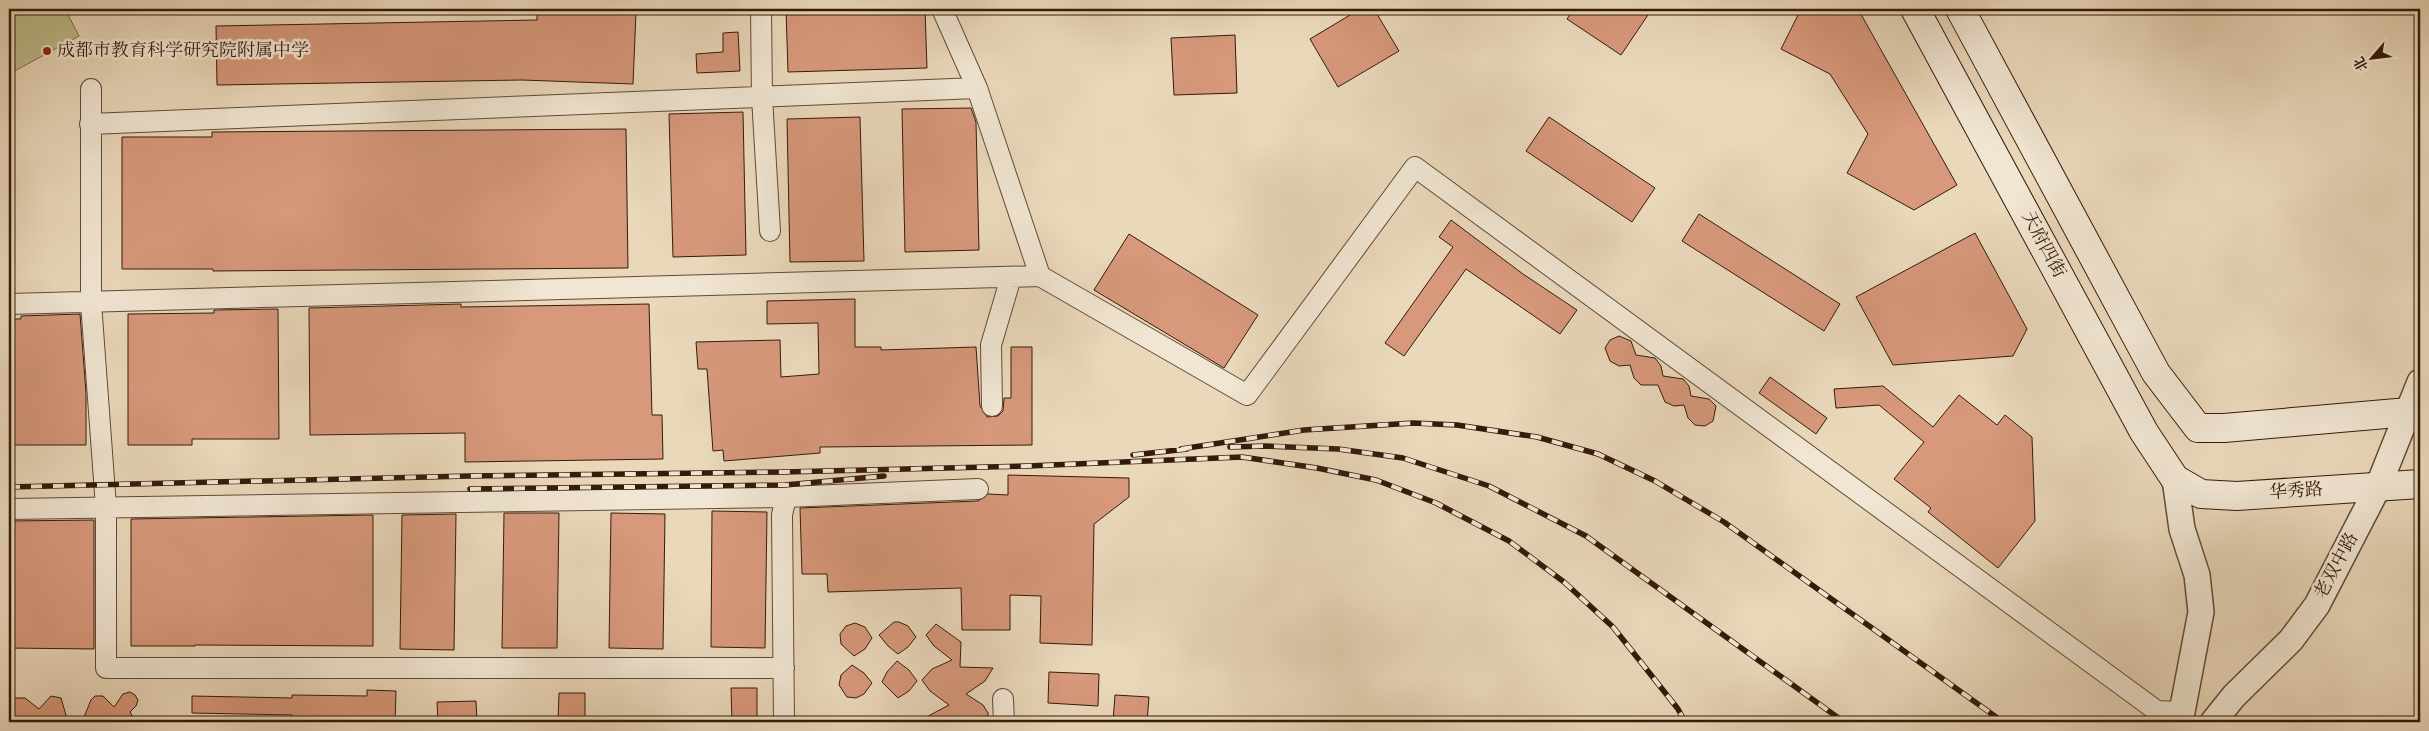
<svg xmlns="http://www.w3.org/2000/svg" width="2429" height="731" font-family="'IM FELL English','Noto Serif SC',serif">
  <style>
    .green { fill: #bfbc8b; stroke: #7a6b4a }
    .building { fill: #d7987b; stroke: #341a0a }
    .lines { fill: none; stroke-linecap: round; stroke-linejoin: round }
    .minor-casing { stroke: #624a36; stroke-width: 22 }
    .tertiary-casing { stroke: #624a36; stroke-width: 28 }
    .secondary-casing { stroke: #341a0a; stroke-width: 30 }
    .minor { stroke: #f1e6d3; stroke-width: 20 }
    .tertiary { stroke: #f1e6d3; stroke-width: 25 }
    .secondary { stroke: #f1e6d3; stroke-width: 28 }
    .rail-casing { stroke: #341a0a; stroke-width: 5.5 }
    .rail { stroke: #f1e6d3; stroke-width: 4; stroke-dasharray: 11; stroke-linecap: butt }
    .poi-dot { fill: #8f2418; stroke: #f1e6d3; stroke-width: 2 }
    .labels { text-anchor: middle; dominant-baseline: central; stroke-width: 5; stroke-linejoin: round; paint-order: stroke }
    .poi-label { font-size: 18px; fill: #341a0a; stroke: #f1e6d3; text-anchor: start }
    .street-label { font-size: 18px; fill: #341a0a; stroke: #f1e6d3 }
  </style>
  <rect width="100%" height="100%" fill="#ead8bb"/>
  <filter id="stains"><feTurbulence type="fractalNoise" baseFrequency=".004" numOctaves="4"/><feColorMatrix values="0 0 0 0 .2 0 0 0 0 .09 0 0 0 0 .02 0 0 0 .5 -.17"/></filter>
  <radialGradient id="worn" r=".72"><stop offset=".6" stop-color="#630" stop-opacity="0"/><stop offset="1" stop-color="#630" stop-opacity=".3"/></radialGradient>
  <path class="green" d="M9 9H65L79 36 9 74Z"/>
  <path class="building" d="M537 9 636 12 633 84 522 80 217 85 216 26 537 20Z
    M786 9H925L927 68 788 72Z
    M1360 9H1374L1399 51 1338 87 1310 39Z
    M1574 9H1652L1621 55 1567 19Z
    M1801 9H1858L1957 185 1914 210 1847 173 1868 134 1830 74 1781 49Z
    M738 32 740 71 697 73 696 54 723 52V33Z
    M1235 35 1237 93 1174 95 1171 38Z
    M971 108 976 122 979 250 905 252 902 109Z
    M743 112 746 255 673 257 669 114Z
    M860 117 864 261 790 262 787 119Z
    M1549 117 1655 188 1632 222 1526 151Z
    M626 129 628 268 213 271V269H122V137H212V132Z
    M1699 214 1840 304 1824 331 1682 241Z
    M1451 220 1523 274 1577 310 1560 334 1466 269 1404 356 1385 343 1453 247 1439 237Z
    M1975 233 2027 329 2013 356 1893 365 1856 297Z
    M1129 234 1258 315 1224 368 1094 290Z
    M855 299V347H881V350L976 347 980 406 987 417 998 416 1003 411 1004 398H1011V347H1032V445L820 447V453L724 461 723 450 713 451 707 369H698L696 342 780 340 781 377 819 374 818 323 767 324V301Z
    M461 304V307L649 304 652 415H662L663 459 465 462V433L310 435 309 308Z
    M278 309 279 439H192V445H128V314L214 313V310Z
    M80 314 86 393V445H9V319H21V316Z
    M1619 336 1631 341 1636 355 1655 358 1661 366 1663 376 1683 379 1689 386 1691 396 1709 399 1716 406 1713 421 1705 426 1695 425 1688 418 1684 405 1674 406 1665 402 1658 385H1641L1634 378 1630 365 1619 366 1610 361 1605 348 1610 340Z
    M1770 377 1827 418 1816 434 1759 393Z
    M1883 386 1933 427 1959 395 1997 425 2005 415 2032 437 2035 521 1998 568 1928 512 1931 508 1894 479 1924 442 1879 405 1836 408 1834 389Z
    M1008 475 1129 478V497L1094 524 1092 645 1040 643 1041 596 1010 595V630H962L961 588 828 592 827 574H802L800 508 978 501 988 494 1008 495Z
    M712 511 767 512 765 648 711 647Z
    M504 513H559L557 648H502Z
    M611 513 665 514 663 649 609 648Z
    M456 514 454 650 400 649 402 515Z
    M373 515V646L195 645V646H131V519Z
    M94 520V649L9 648V521Z
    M894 622H899L908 626 916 637 908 647 898 654 888 646 879 635Z
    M855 623 865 627 872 638 865 649 854 656 841 644 840 634 846 626Z
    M936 624 961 642 960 667 993 668 985 681 966 694 983 705 988 713V722H917L949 705 930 691 922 680 932 669 952 660 934 646 926 635Z
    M897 661 909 670 917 681 909 691 898 698 882 682 887 672Z
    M852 665 864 673 872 683 864 694 856 698 847 697 839 685 841 675Z
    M1049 672 1099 674 1098 706 1048 703Z
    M731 688H757V722H732Z
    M367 690 396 691 395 722 292 719V715L192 713V696L292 698V695L367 696Z
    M130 692 135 695 138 700 136 706 130 712 136 722H82L91 700 95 696H103L114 707 123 694Z
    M559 693H585V722H558Z
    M1115 695 1149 697 1147 722H1113Z
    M51 696 61 698 68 722H9V701L14 698H25L39 709Z
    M476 701 477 722H438L437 702Z"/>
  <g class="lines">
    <g class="minor-casing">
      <path id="minor" d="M761 9 762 97 770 231
        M942 9 977 88
        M91 89V303L106 507V668H784
        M90 124 977 88 1040 276
        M9 304 1040 276 1247 395 1415 167 2157 711 2182 712
        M992 406 991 345 1011 277
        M9 509 786 497
        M1003 699 1004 722
        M784 722 782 515 786 497 978 489"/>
    </g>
    <g class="tertiary-casing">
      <path id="tertiary" d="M2175 479 2182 529 2197 575 2201 612 2182 712 2176 722
        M2213 722 2234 696 2291 640 2317 605 2378 487 2420 382"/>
    </g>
    <g class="secondary-casing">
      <path id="secondary" d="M1915 9 2144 432 2175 479 2201 494 2237 496 2420 484
        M1960 9 2156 373 2198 428H2224L2420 411"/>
    </g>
    <use href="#minor" class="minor"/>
    <use href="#tertiary" class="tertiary"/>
    <use href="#secondary" class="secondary"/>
    <g class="rail-casing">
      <path id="rail" d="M1230 447 1266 446 1338 449 1403 458 1489 486 1586 536 1844 722
        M1181 449 1304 430 1413 423 1457 425 1537 437 1598 454 1655 481 1724 522 2003 722
        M1133 455 1187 449
        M9 487 469 476 784 472 1028 466 1242 457 1317 468 1376 480 1436 503 1509 541 1564 582 1613 627 1678 709 1685 722
        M470 489 785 485 884 476"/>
    </g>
    <use href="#rail" class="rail"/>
  </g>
  <circle class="poi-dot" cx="47" cy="51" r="5"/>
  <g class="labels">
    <g class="poi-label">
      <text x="57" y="51">成都市教育科学研究院附属中学</text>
    </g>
    <g class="street-label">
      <text transform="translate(2043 245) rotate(62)">天府四街</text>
      <text transform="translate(2296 492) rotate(-4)">华秀路</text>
      <text transform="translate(2337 566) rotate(-62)">老双中路</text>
    </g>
  </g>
  <rect width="2429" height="731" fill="none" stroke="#ead8bb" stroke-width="30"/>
  <rect x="10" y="10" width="2409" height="711" fill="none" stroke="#341a0a" stroke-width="2.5"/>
  <rect x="15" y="15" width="2399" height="701" fill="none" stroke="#341a0a"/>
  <g transform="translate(2372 58) rotate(242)" stroke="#f1e6d3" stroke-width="4" paint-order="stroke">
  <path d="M0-4L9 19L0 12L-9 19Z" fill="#341a0a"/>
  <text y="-8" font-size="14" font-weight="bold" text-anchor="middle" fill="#341a0a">北</text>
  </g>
  <rect width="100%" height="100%" filter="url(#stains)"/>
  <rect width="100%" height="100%" fill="url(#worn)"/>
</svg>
